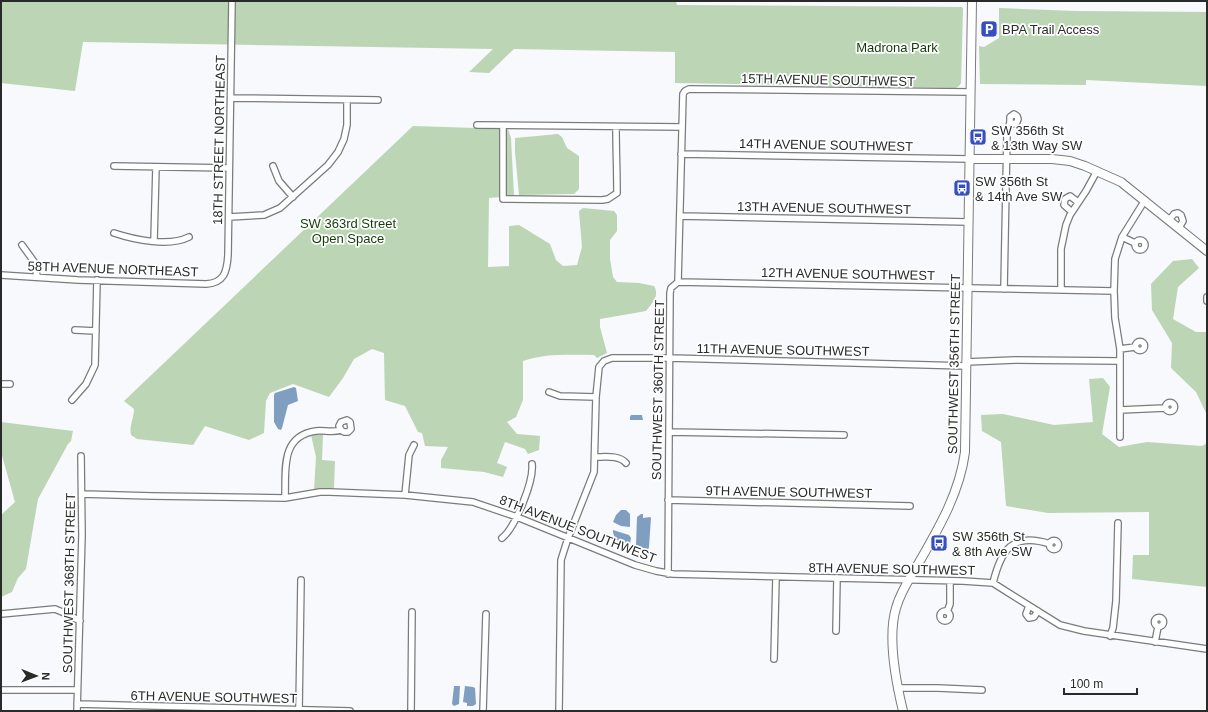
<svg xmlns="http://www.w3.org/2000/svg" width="1208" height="712" font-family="Helvetica,sans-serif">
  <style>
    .green { fill: #bbd5b5 }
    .water { fill: #809fc0 }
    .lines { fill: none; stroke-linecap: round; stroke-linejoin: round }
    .street-casing { stroke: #797b7d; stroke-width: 8 }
    .secondary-casing { stroke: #797b7d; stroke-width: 10 }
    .street { stroke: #fff; stroke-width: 5.5 }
    .secondary { stroke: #fff; stroke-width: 8 }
    .labels { text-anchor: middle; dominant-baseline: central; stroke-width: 3.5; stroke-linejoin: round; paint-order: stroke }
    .poi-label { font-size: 13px; fill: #292a2a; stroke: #fff; text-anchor: start }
    .park-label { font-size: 13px; fill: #123b08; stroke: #fff }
    .street-label { font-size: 13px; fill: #292a2a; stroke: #fff }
  </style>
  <rect width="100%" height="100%" fill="#f7f9fc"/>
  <path class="green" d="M1 1H676L677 5 962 7 963 9 961 83 959 86 956 88 675 83V52L514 49 489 73 469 72 493 49 83 42 75 91 1 83Z
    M999 8 1076 11 1207 12V86L1086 80V85L980 84 979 46 984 47 999 38Z
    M413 126 508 129 511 138 514 196 489 198 488 267 509 266V226L519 225 550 244 556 260 563 266 577 265 582 247 579 211 583 208 614 211 617 215V231L610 240V259L613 277 617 282 639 283 654 286C660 296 652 303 646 311L600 319V327L607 353 597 358 594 355C571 355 546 353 523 361V400L516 417 507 422 517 434 540 436 539 450 528 454 525 449 505 442 497 463 507 467 503 477 484 472 441 468V460L448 447 425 446 422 433 418 432 405 406 385 400 384 353 372 349 354 359 343 378 329 397 293 384 270 393 266 401 264 433 249 440 205 426 193 445 137 439 131 435C129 426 134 418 134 409L124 401Z
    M558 134 562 137 567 148 579 156V189L574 194 519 195 515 152V138Z
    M1192 259 1199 268 1178 287 1173 319 1196 332H1207V415L1196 392 1171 368 1172 343 1152 310 1151 284 1173 261Z
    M1103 378 1110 387 1102 434 1119 447 1147 442 1202 446 1207 443V587L1132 579 1133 555H1149V512L1048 513 1006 506 1001 442 982 431 981 415 1003 414 1054 425 1093 422 1089 379Z
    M1 422 73 431 71 441 68 444 38 499 26 569 18 578 12 592 1 597V515L15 502 1 452Z
    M323 434 322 460 335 461 334 488 314 490 316 457 311 435Z"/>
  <path class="water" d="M294 387 296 388 298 401 288 405 282 428 281 430 278 429 274 422V395L275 393Z
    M631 415H642L643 420H630V417Z
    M621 510H626L630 514V527L621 526 613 522 616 515Z
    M641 514H643V518L650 517 651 518 649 547 648 550 641 551 638 549 636 545 637 517Z
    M613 530 629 535 631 538 630 544C622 546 612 538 613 530Z
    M454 686H460L459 704 454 706 452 704Z
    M465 686 473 687 475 688 476 704 473 706H467V703L463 702Z"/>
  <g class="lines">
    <g class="street-casing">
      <path id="street" d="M231 98 378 100
        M477 125 682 127
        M503 126V199L602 200 608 199 617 193C617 171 616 149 616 127
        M681 154 969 159
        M114 166 229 168
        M273 166 279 181 293 197
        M1072 212 1064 205 1065 199 1070 196 1078 202
        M680 216 968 222
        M229 217 264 215 280 208 328 165 338 152 344 139 347 125V100
        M1169 220 1174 214 1178 213 1181 215 1183 221 1179 228
        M114 233C135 240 169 247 189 237
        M1122 237 1135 243
        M1135 245a5 5 0 1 1 10 0a5 5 0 1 1-10 0Z
        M154 241 156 167
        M22 245 35 263 37 277
        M1 275 78 280 206 284C224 283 227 272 228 255L232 1
        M678 282 1114 291
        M1004 289 1007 134 1010 122V117L1014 114 1017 116 1018 119 1017 122 1014 124 1010 122
        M1061 290V249L1066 225 1070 215 1086 191 1097 171
        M1207 297V301
        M75 330 96 331
        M1135.5 346a4.5 4.5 0 1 1 9 0a4.5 4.5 0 1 1-9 0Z
        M1120 349 1135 347
        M966 362 1015 360 1120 361
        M1 384H10
        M549 392 560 396 596 397
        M72 400 86 384 95 365 97 280
        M1165.5 407a4.5 4.5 0 1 1 9 0a4.5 4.5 0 1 1-9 0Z
        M1120 410 1165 408
        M669 432 844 435
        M1120 437V349L1115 318 1114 291 1115 259 1122 237 1145 200
        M595 457C606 457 619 455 626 463
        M82 494 152 496 285 498 320 492H330L405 495 473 502 517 517 635 565 656 571 673 574 963 581 993 583 1060 625 1084 631 1207 649
        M405 495 409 455 414 445
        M285 498C286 470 280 436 316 431 324 430 333 433 341 430L344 432H348L351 429 350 422 347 420 341 422 339 426 341 430
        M668 500 910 506
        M502 538C515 528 534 481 532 464
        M1049.5 545a4.5 4.5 0 1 1 9 0a4.5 4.5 0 1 1-9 0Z
        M668 574 670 293 671 288 678 282 683 94 685 91 689 89 970 92
        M993 583C1001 550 1012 532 1050 544
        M1029 606 1026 614 1029 618 1034 617 1038 611
        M940 616a5 5 0 1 1 10 0a5 5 0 1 1-10 0Z
        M947 612 950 604V581
        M1 614 55 609 67 614 80 621
        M1154.5 622a4.5 4.5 0 1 1 9 0a4.5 4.5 0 1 1-9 0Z
        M836 631 837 578
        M1110 636 1113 628 1116 601 1118 523
        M1155 642 1158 627
        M774 659 776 578
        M897 688H938L982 690
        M1 690H77
        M77 704 350 711
        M299 710 301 580
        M77 711 82 535 81 456
        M411 711 412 612
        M483 711 486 614
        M559 711 561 560 568 538 594 472 596 397 599 367 604 361 612 358H669L966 366"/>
    </g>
    <g class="secondary-casing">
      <path id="secondary" d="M969 159H1052L1070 161 1085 166 1121 182 1207 251
        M903 711C896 682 887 638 896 608 901 590 912 575 921 559 940 526 960 491 965 452L972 1"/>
    </g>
    <use href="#street" class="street"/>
    <use href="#secondary" class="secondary"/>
  </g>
  <defs>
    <g id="parking-square" transform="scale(0.9)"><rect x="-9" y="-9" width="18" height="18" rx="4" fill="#374ec0" stroke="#fff"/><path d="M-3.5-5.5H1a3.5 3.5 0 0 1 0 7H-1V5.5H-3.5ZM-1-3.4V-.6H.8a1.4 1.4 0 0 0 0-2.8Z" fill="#fff"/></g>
    <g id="bus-square" transform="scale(0.9)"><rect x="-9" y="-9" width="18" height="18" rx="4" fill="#374ec0" stroke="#fff"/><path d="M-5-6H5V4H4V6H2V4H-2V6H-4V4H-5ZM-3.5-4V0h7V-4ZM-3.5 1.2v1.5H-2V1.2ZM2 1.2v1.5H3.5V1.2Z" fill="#fff"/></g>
  </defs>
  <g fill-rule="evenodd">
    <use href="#parking-square" x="989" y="29"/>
    <use href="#bus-square" x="978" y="137"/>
    <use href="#bus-square" x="962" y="188"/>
    <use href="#bus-square" x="939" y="543"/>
  </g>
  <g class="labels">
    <g class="poi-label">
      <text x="1002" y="29">BPA Trail Access</text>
      <text x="991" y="130">SW 356th St<tspan x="991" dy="15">&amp; 13th Way SW</tspan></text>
      <text x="975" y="181">SW 356th St<tspan x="975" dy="15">&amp; 14th Ave SW</tspan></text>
      <text x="952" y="536">SW 356th St<tspan x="952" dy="15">&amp; 8th Ave SW</tspan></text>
    </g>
    <g class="park-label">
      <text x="897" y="47">Madrona Park</text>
      <text x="348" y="223">SW 363rd Street<tspan x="348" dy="15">Open Space</tspan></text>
    </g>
    <g class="street-label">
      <text transform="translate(828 80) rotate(1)">15TH AVENUE SOUTHWEST</text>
      <text transform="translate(219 140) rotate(-89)">18TH STREET NORTHEAST</text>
      <text transform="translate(826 145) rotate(1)">14TH AVENUE SOUTHWEST</text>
      <text transform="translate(824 208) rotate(1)">13TH AVENUE SOUTHWEST</text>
      <text transform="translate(113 269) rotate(2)">58TH AVENUE NORTHEAST</text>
      <text transform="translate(848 274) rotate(1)">12TH AVENUE SOUTHWEST</text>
      <text transform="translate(783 350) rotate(1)">11TH AVENUE SOUTHWEST</text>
      <text transform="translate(954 364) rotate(-89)">SOUTHWEST 356TH STREET</text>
      <text transform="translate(658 390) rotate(-89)">SOUTHWEST 360TH STREET</text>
      <text transform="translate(789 492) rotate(1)">9TH AVENUE SOUTHWEST</text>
      <text transform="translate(578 529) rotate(21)">8TH AVENUE SOUTHWEST</text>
      <text transform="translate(892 569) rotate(1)">8TH AVENUE SOUTHWEST</text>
      <text transform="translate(69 583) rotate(-89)">SOUTHWEST 368TH STREET</text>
      <text transform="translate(214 697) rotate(1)">6TH AVENUE SOUTHWEST</text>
    </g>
  </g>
  <rect width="1208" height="712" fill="none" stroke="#292a2a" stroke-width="4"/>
  <g transform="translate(36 676) rotate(91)" stroke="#ffffff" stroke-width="3" paint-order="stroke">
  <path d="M0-3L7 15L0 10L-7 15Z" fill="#292a2a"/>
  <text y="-6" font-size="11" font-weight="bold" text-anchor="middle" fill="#292a2a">N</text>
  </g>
  <path d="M1064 688v6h73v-6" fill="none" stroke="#292a2a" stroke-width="2"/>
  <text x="1070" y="688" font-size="12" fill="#292a2a" stroke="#ffffff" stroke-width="3" paint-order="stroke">100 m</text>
</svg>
